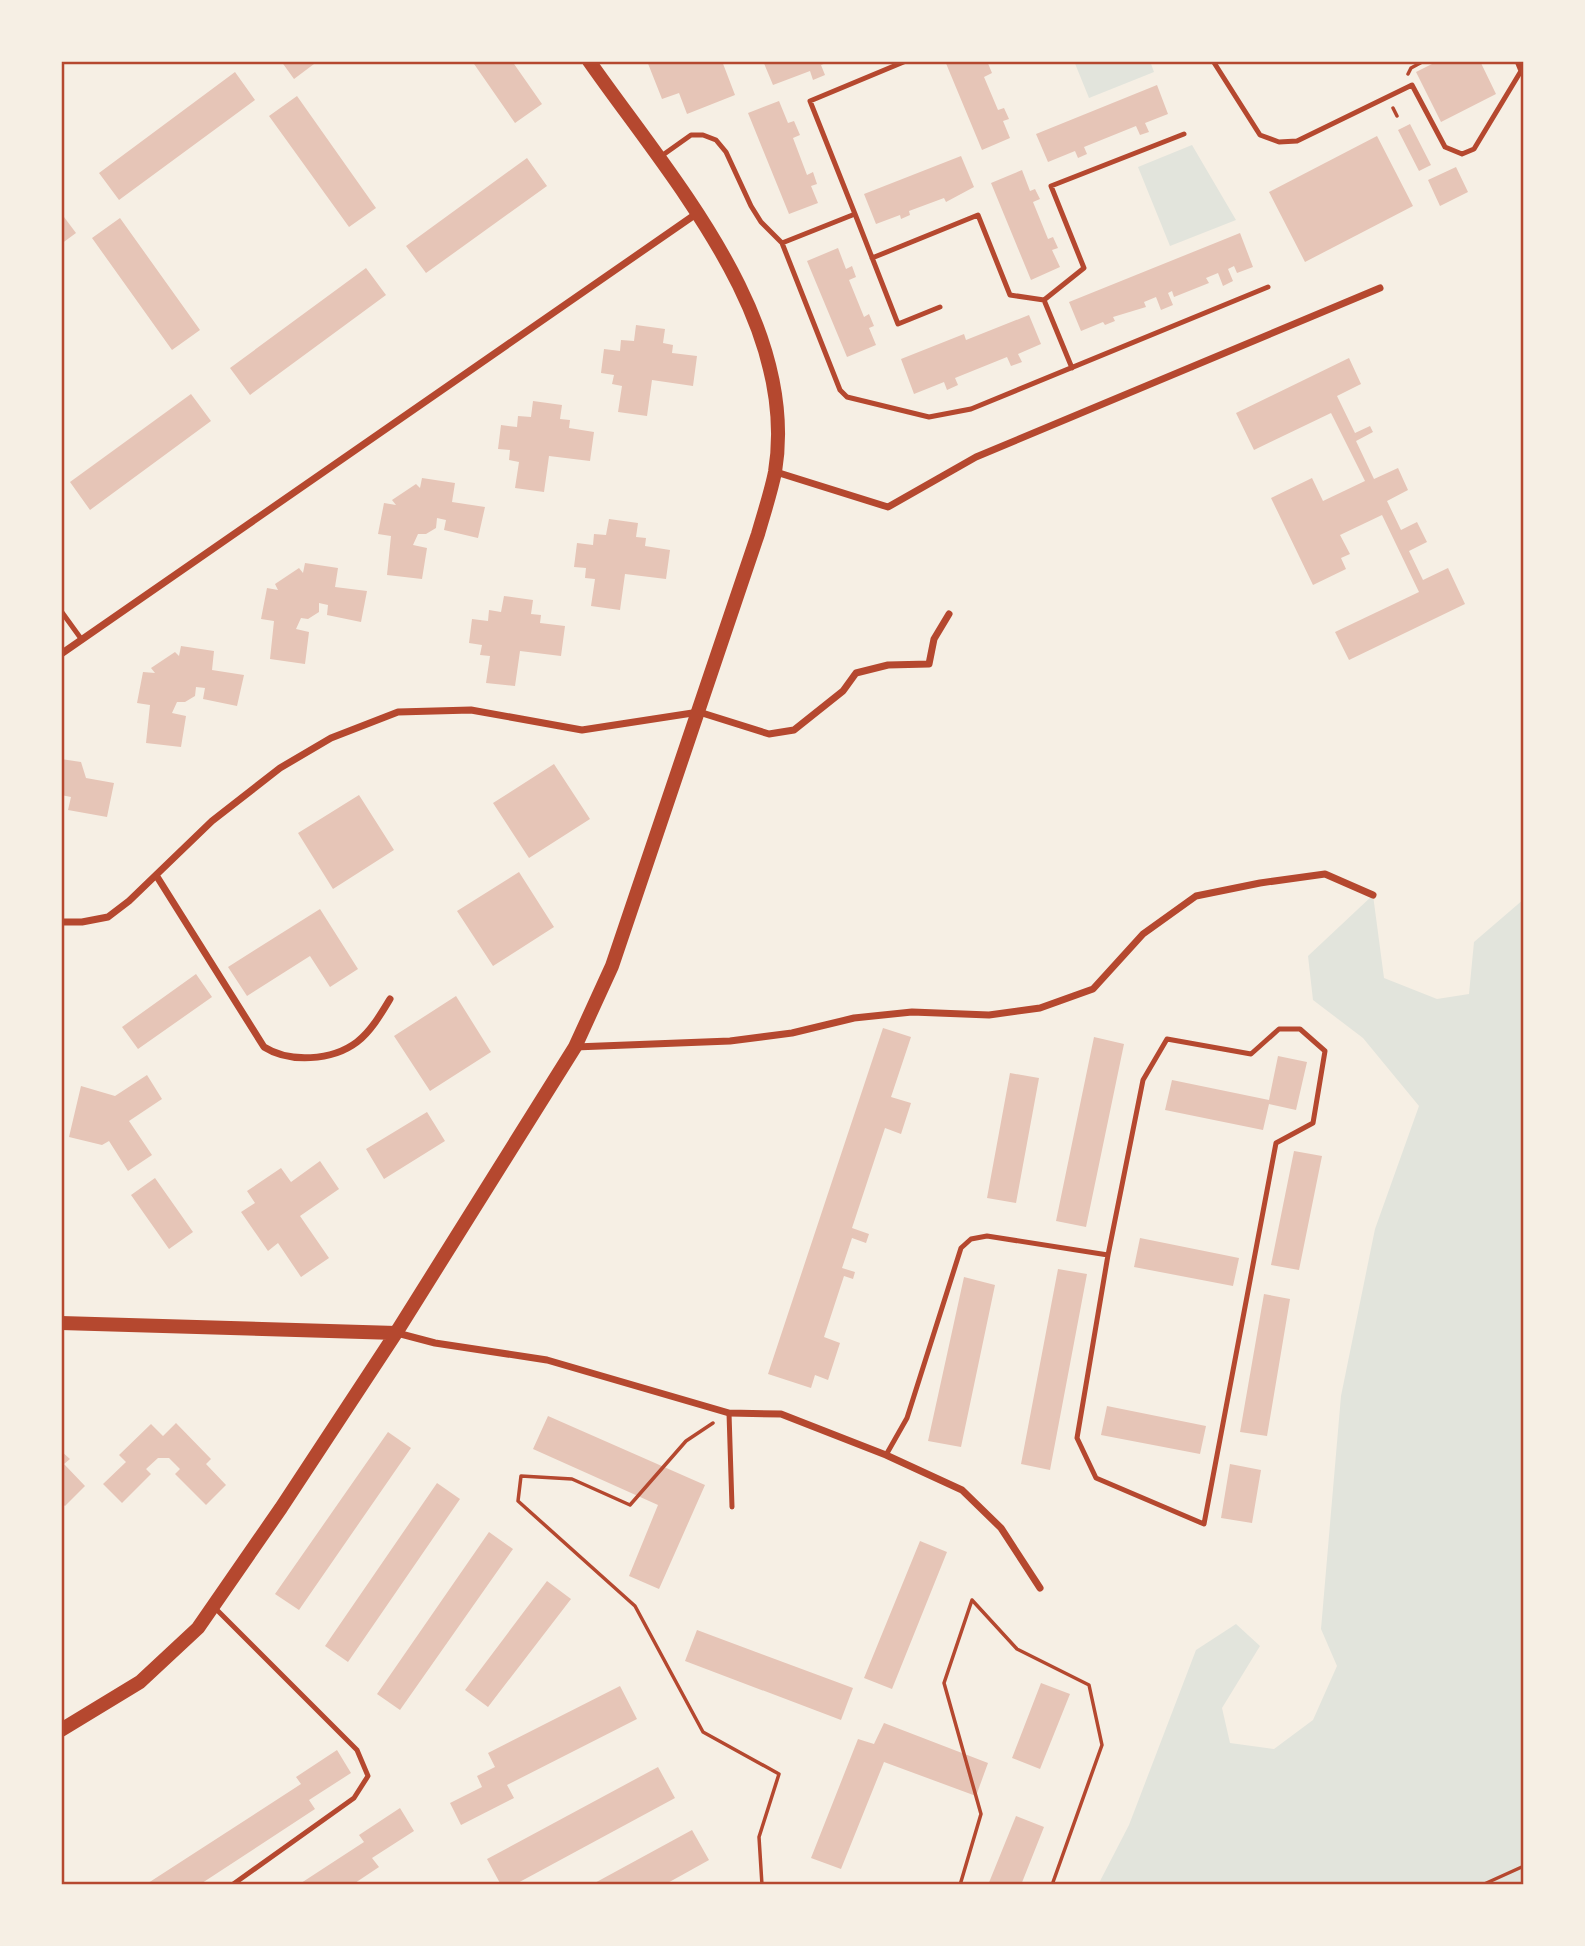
<svg xmlns="http://www.w3.org/2000/svg" width="1585" height="1946" font-family="Manrope,sans-serif">
  <style>
    .green { fill: #e2e4dc }
    .building { fill: #e6c5b7 }
    .lines { fill: none; stroke-linecap: round; stroke-linejoin: round }
    .path { stroke: #b5482f; stroke-width: 3.5 }
    .service { stroke: #b5482f; stroke-width: 5 }
    .minor { stroke: #b5482f; stroke-width: 7 }
    .secondary { stroke: #b5482f; stroke-width: 14 }
    .neatline { fill: none; stroke: #b5482f; stroke-width: 2.5 }
  </style>
  <rect width="100%" height="100%" fill="#f6efe4"/>
  <path class="green" d="M1074 61H1150L1154 72 1089 98Z
    M1192 145 1236 220 1170 246 1138 167Z
    M1373 895 1384 978 1437 999 1469 994 1474 942 1524 899V1885H1098L1129 1825 1196 1650 1236 1624 1260 1646 1222 1708 1230 1743 1274 1749 1313 1720 1337 1666 1321 1629 1341 1396 1375 1229 1419 1106 1363 1038 1313 1000 1308 956Z"/>
  <path class="building" d="M281 61H318L294 79Z
    M472 61H512L542 104 515 123Z
    M647 61H722L735 95 687 114 679 93 662 99Z
    M763 61H831L821 65 825 75 813 80 810 71 773 85Z
    M945 61H987L992 73 984 77 998 110 1004 108 1009 119 1003 121 1010 138 982 150Z
    M1438 61H1480L1496 94 1441 122 1416 72Z
    M235 72 255 100 119 200 99 173Z
    M1157 85 1168 114 1145 123 1149 132 1140 135 1136 126 1084 147 1087 154 1078 158 1075 151 1048 162 1036 134Z
    M297 96 376 208 349 227 269 116Z
    M779 101 788 123 794 121 800 135 793 138 807 175 813 172 817 184 811 186 818 203 789 214 748 113Z
    M1410 124 1431 165 1419 171 1398 130Z
    M1377 136 1413 206 1305 262 1269 192Z
    M961 156 974 187 946 202 944 198 909 211 910 215 901 219 900 215 876 224 864 194Z
    M527 158 547 186 426 273 406 246Z
    M1456 167 1468 192 1440 206 1428 180Z
    M1022 170 1030 191 1035 189 1040 199 1033 202 1048 239 1053 237 1058 248 1052 250 1060 267 1031 280 991 183Z
    M61 213 76 233 61 244Z
    M120 218 200 330 172 350 92 238Z
    M1240 233 1253 267 1237 273 1234 266 1228 269 1233 281 1223 286 1218 273 1206 278 1209 283 1174 297 1172 291 1168 293 1173 305 1161 310 1156 297 1144 302 1146 307 1113 317 1115 321 1105 325 1103 322 1081 331 1069 302Z
    M838 248 846 269 852 266 856 277 849 280 864 317 869 314 874 326 869 328 876 345 847 357 807 261Z
    M366 268 386 295 250 395 230 368Z
    M1029 315 1041 344 1018 354 1022 362 1011 366 1007 357 955 378 958 385 947 390 944 382 914 394 901 359 964 334 966 340Z
    M636 325 665 329 663 343 673 345 672 353 697 356 693 386 652 380 647 416 618 412 622 386 612 384 614 375 601 373 604 349 620 351 621 340 634 341Z
    M1349 358 1361 384 1337 396 1355 433 1370 426 1373 432 1356 441 1374 479 1398 468 1408 490 1387 501 1401 530 1417 522 1427 542 1409 551 1423 580 1448 568 1465 604 1349 660 1335 632 1419 592 1382 515 1340 535 1350 554 1341 558 1346 569 1313 585 1271 498 1312 478 1323 501 1365 481 1331 413 1254 450 1236 413Z
    M191 394 211 421 90 510 70 482Z
    M533 401 562 405 560 419 570 420 569 428 594 432 590 461 549 456 544 492 515 488 519 462 509 460 510 450 498 449 501 425 517 427 518 416 531 417Z
    M422 478 455 483 452 502 485 507 478 538 444 530 446 520 437 518 436 528 426 534H418L413 545 427 548 422 579 387 575 391 536 378 534 384 503 396 505 392 500 416 484 420 488Z
    M609 519 638 523 636 537 646 538 645 546 670 550 666 579 625 574 620 610 591 606 595 579 585 578 586 568 574 567 577 543 593 545 594 534 606 535Z
    M305 563 338 568 335 587 367 591 361 622 327 615 328 605 319 603V612L308 619 301 618 296 629 309 632 305 664 270 659 274 621 261 619 267 588 278 590 275 584 299 568 303 573Z
    M504 596 533 600 531 614 541 615 540 623 565 626 561 656 520 651 515 686 486 683 490 656 480 655 482 645 469 643 472 619 488 621 489 610 501 612Z
    M181 646 214 651 212 670 244 675 237 706 203 699 205 688 196 687 195 696 185 702H177L172 713 186 716 181 747 146 743 150 705 137 703 143 672 155 673 151 668 175 652 179 656Z
    M61 759 81 762 86 778 114 783 107 817 68 810 71 797 61 795Z
    M554 764 590 819 529 858 493 803Z
    M359 795 394 850 333 889 298 833Z
    M519 872 554 927 493 966 457 911Z
    M320 909 358 969 330 987 310 956 247 996 228 967Z
    M196 974 212 997 138 1049 122 1027Z
    M456 996 491 1052 430 1091 394 1036Z
    M883 1028 911 1037 891 1097 911 1103 901 1134 885 1128 852 1228 869 1234 866 1243 852 1238 842 1268 855 1272 853 1279 844 1276 824 1337 840 1343 828 1380 815 1375 811 1388 768 1374Z
    M1094 1037 1124 1044 1086 1227 1056 1221Z
    M1278 1056 1307 1062 1296 1110 1269 1104 1263 1130 1165 1110 1172 1080 1269 1100Z
    M1010 1073 1039 1078 1016 1203 987 1198Z
    M147 1075 162 1099 129 1121 152 1155 128 1171 109 1141 102 1145 69 1137 81 1086 115 1096Z
    M427 1112 445 1141 384 1179 366 1149Z
    M1294 1151 1322 1156 1299 1270 1271 1265Z
    M320 1161 339 1189 300 1216 329 1258 301 1277 278 1243 268 1251 241 1212 255 1203 247 1191 281 1168 291 1182Z
    M155 1178 193 1232 169 1249 131 1195Z
    M1140 1238 1239 1258 1233 1286 1134 1267Z
    M1058 1269 1087 1274 1050 1470 1021 1464Z
    M964 1277 995 1285 961 1447 928 1441Z
    M1264 1294 1290 1299 1267 1436 1240 1432Z
    M1107 1406 1206 1426 1200 1454 1101 1435Z
    M548 1416 705 1485 659 1589 629 1576 658 1505 533 1449Z
    M176 1423 211 1459 206 1464 226 1485 206 1505 175 1474 180 1469 169 1458H158L146 1469 151 1474 122 1503 103 1484 126 1462 119 1455 151 1424 163 1436Z
    M388 1432 411 1448 299 1610 275 1594Z
    M61 1451 70 1459 64 1464 85 1486 65 1506 61 1503Z
    M1230 1464 1261 1470 1252 1523 1221 1518Z
    M437 1483 460 1499 348 1662 325 1646Z
    M489 1532 513 1549 400 1710 377 1694Z
    M920 1541 947 1552 892 1689 864 1678Z
    M547 1581 571 1599 488 1707 465 1690Z
    M697 1630 853 1688 841 1720 685 1661Z
    M1041 1683 1070 1694 1040 1769 1012 1758Z
    M620 1686 637 1719 507 1785 514 1798 461 1825 450 1803 482 1787 477 1776 495 1767 488 1753Z
    M884 1723 988 1763 976 1796 884 1762 841 1869 811 1858 858 1739 874 1744Z
    M337 1750 351 1773 309 1800 315 1809 199 1885H145L301 1784 296 1777Z
    M658 1767 675 1798 514 1885H501L487 1859Z
    M400 1808 414 1831 372 1858 379 1867 352 1885H298L364 1842 359 1835Z
    M1016 1816 1044 1827 1021 1885H988Z
    M692 1830 709 1860 664 1885H591Z"/>
  <g class="lines">
    <path class="path" d="M1408 74 1411 68 1424 61
      M1393 108 1397 116
      M713 1423 686 1441 630 1505 572 1479 521 1476 518 1501 635 1606 703 1732 779 1774 759 1837 762 1885
      M960 1885 981 1814 944 1683 972 1600 1017 1649 1089 1685 1102 1745 1052 1885
      M1482 1885 1524 1866"/>
    <path class="service" d="M1213 61 1260 135 1279 142 1297 141 1412 85 1445 147 1462 154 1474 149 1521 71
      M1517 61 1521 71 1524 67
      M660 157 691 135H703L716 140 726 152 751 206 761 222 782 243 840 390 847 397 929 417 971 409 1268 287
      M855 214 898 324 940 307
      M782 243 855 214 810 101 906 61
      M872 258 978 215 1010 295 1044 300 1072 368
      M1044 300 1084 268 1051 186 1184 134
      M61 611 82 640
      M729 1413 732 1507
      M886 1455 907 1418 961 1248 971 1239 987 1236 1108 1255 1143 1080 1167 1039 1251 1054 1279 1029H1300L1325 1051 1313 1123 1276 1143 1204 1524 1096 1478 1077 1438 1108 1255
      M214 1607 357 1750 368 1776 354 1798 232 1885"/>
    <path class="minor" d="M776 472 888 507 976 457 1380 288
      M61 654 696 214
      M156 875 264 1047C289 1063 332 1061 357 1042 371 1031 381 1014 390 999
      M61 922H82L108 917 129 901 212 821 280 768 331 738 398 712 471 710 582 730 699 712 769 734 794 730 843 691 856 673 888 665 929 664 934 639 949 614
      M575 1047 730 1041 792 1033 854 1018 912 1012 989 1015 1040 1008 1093 989 1143 934 1196 896 1260 883 1325 874 1373 895
      M397 1333 435 1343 547 1360 729 1413 781 1414 886 1455 962 1490 1001 1528 1040 1588"/>
    <path class="secondary" d="M61 1323 396 1333
      M61 1730 140 1682 198 1628 281 1508 396 1333 575 1047 612 966 758 534C764 513 771 492 775 472 800 320 670 177 589 61"/>
  </g>
  <rect width="1585" height="1946" fill="none" stroke="#f6efe4" stroke-width="126"/>
  <rect x="63" y="63" width="1459" height="1820" class="neatline"/>
</svg>
